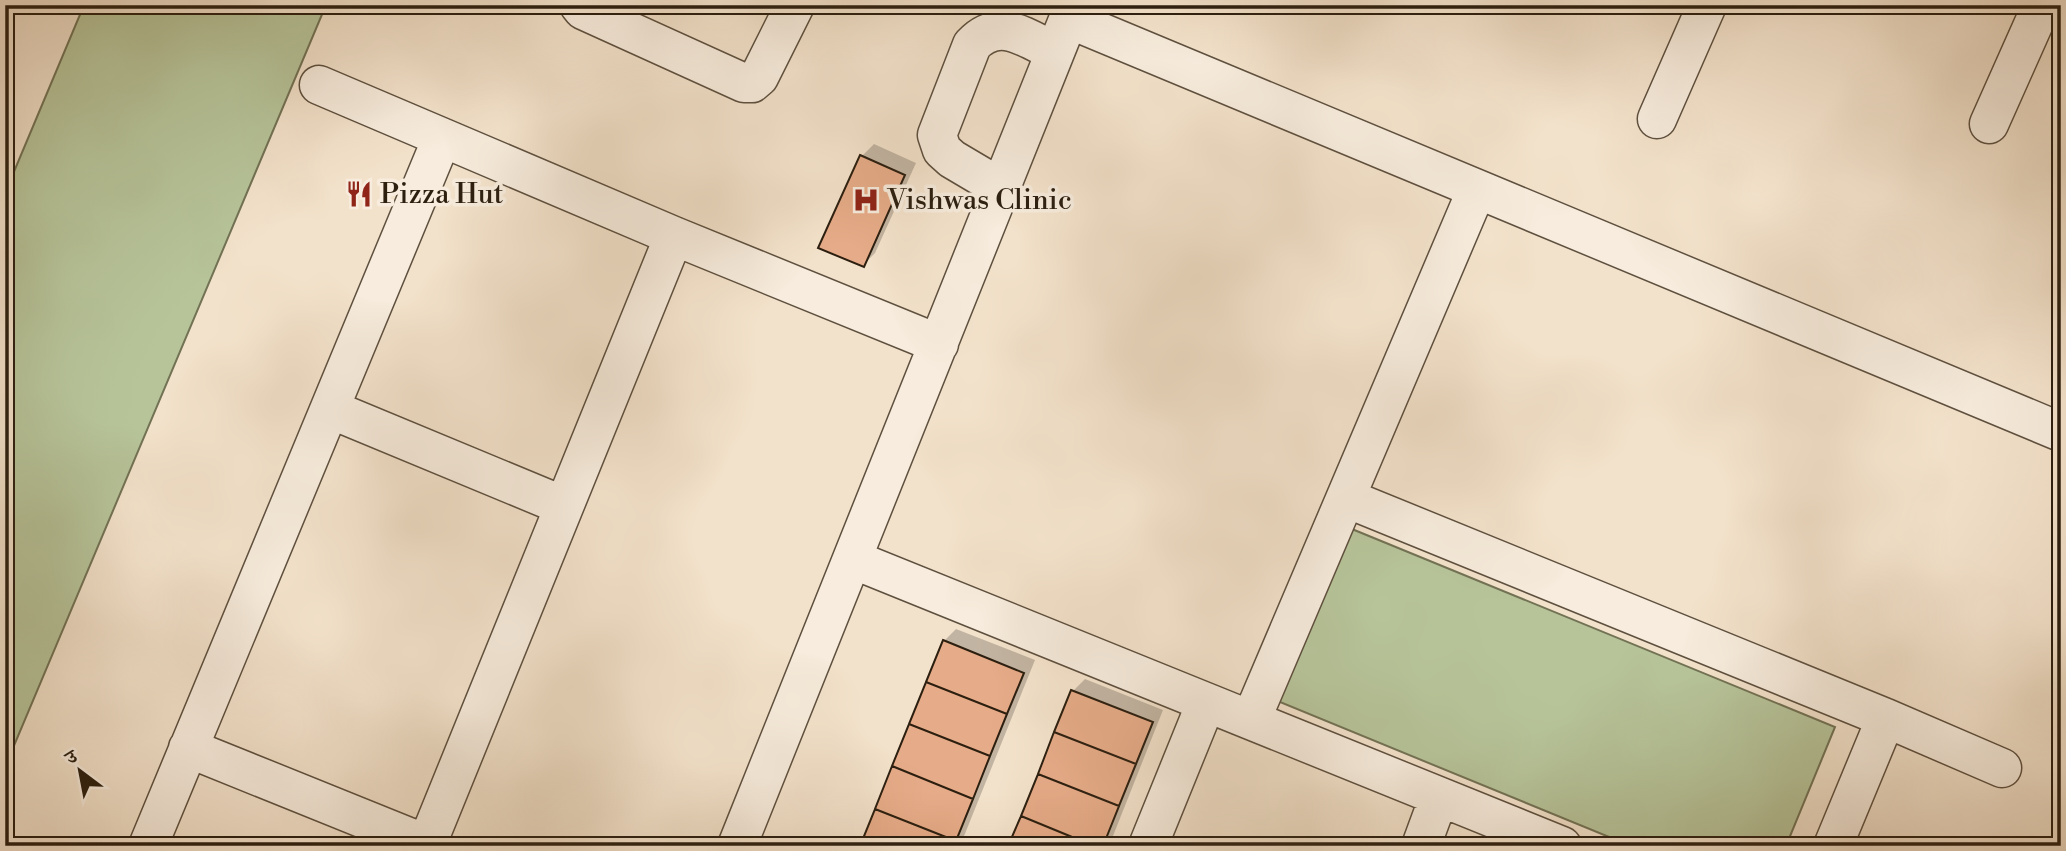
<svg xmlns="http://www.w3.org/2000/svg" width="2066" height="851" font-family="'Libre Bodoni','Noto Serif Devanagari',serif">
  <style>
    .green { fill: #b7c49a; stroke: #727255; stroke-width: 2 }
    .shadow { fill: #0003 }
    .building { fill: #e6ab88; stroke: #2c1f10; stroke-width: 2 }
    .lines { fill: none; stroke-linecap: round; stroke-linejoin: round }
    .minor-casing { stroke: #5e503f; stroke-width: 41 }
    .minor { stroke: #f7ecdd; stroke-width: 38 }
    .labels { text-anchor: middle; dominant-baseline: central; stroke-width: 7; stroke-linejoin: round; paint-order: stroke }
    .poi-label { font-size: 28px; fill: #2c1f10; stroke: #f7ecdd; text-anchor: start }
  </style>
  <rect width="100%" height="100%" fill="#f3e2cb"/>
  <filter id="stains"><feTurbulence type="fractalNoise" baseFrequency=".00286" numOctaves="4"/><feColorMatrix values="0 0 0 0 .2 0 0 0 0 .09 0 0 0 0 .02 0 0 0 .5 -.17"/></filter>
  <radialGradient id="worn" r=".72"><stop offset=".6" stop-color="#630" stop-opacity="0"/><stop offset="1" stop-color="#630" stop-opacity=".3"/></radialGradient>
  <path class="green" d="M84 5H326L5 767V193Z
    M1347 527 1835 727 1786 846H1631L1275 700Z"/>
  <path class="shadow" d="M874 144 916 163 875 253 863 265 862 156Z
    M956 629 1035 660 960 846H862L944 641Z
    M1085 679 1163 710 1109 846H1010L1073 691Z"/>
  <path class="building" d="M860 155 905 175 864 267 818 248Z
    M943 640 1024 673 1007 714 926 682Z
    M926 682 1007 714 990 756 909 724Z
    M1071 690 1153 722 1136 764 1054 732Z
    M909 724 990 756 973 799 892 766Z
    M1054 732 1136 764 1119 806 1038 774Z
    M892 766 973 799 956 841 875 809Z
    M1038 774 1119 806 1103 846H1094L1021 816Z
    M875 809 956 841 954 846H860Z
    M1021 816 1094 846H1008Z"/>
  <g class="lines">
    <g class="minor-casing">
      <path id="minor" d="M579 5 583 10 744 83H752L759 77 795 5
        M1069 19 2061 432
        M319 85 674 236 939 344
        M1657 119 1707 5
        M1989 124 2042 5
        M1001 188 952 159 942 150 937 135 972 45C999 16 1026 38 1055 52
        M330 409 564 506
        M1346 498 1886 718 2002 768
        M852 559 1562 846
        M1251 720 1477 189
        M188 748 431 846
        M427 844 674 236
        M148 846 442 138
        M737 846 1074 5
        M1148 846 1206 703
        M1421 846 1439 797
        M1833 846 1886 718"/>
    </g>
    <use href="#minor" class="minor"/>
  </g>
  <defs>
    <g id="restaurant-bare" transform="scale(2.1)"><path d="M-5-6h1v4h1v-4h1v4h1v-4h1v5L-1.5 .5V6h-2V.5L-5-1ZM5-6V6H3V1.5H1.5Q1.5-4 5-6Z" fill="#8f2418" stroke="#f7ecdd" stroke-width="2.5" paint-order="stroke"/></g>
    <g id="hospital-bare" transform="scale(2.1)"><path d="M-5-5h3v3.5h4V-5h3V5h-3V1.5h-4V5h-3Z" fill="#8f2418" stroke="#f7ecdd" stroke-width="2.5" paint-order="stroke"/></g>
  </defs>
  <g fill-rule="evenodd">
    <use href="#restaurant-bare" x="359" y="194"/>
    <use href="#hospital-bare" x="866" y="200"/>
  </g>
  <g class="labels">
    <g class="poi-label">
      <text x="380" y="194">Pizza Hut</text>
      <text x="887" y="200">Vishwas Clinic</text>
    </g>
  </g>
  <rect width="2066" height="851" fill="none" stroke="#f3e2cb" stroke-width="28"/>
  <rect x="7" y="7" width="2052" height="837" fill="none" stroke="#2c1f10" stroke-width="3.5"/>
  <rect x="14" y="14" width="2038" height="823" fill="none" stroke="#2c1f10" stroke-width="2"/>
  <g transform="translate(80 771) rotate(328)" stroke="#f7ecdd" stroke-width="5" paint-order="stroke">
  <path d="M0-5L12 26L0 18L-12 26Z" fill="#2c1f10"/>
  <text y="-10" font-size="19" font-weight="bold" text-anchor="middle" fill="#2c1f10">उ</text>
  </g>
  <rect width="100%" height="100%" filter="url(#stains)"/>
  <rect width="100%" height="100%" fill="url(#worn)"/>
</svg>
